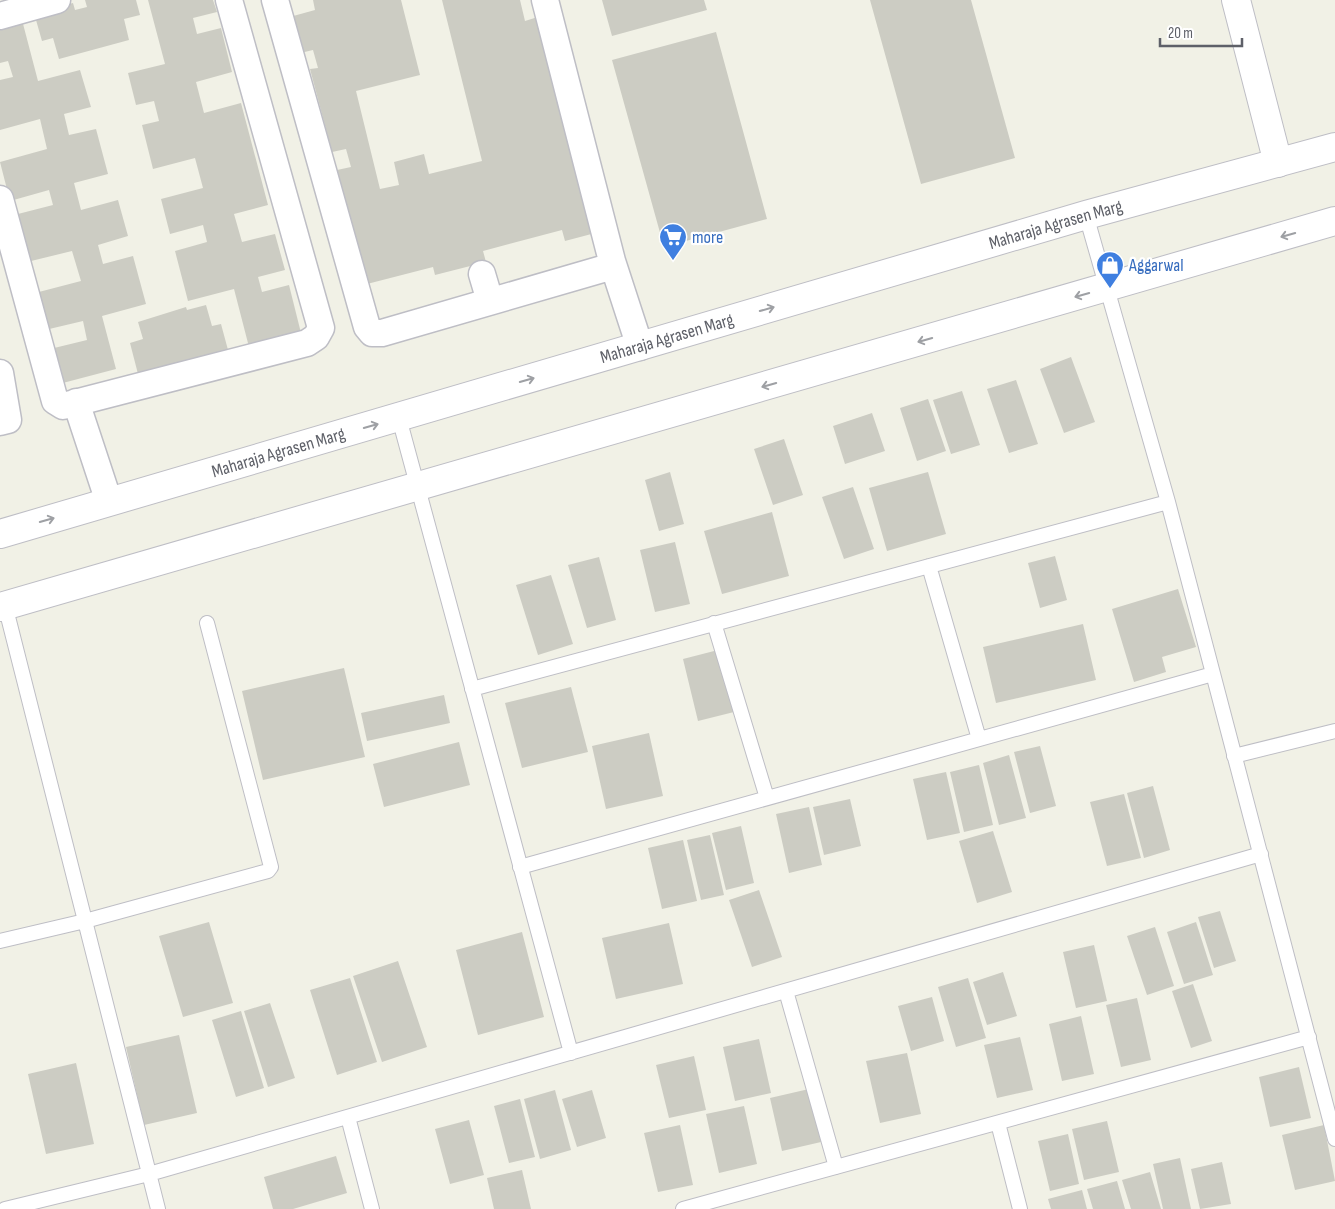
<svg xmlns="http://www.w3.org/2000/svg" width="1335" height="1209" font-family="'Sofia Sans Condensed',sans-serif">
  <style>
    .building { fill: #ccccc3 }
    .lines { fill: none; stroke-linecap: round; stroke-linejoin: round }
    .service-casing { stroke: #bebec5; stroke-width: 16 }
    .minor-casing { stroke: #bebec5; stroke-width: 29 }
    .tertiary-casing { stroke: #bebec5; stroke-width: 30 }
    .service { stroke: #fff; stroke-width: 14 }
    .minor { stroke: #fff; stroke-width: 26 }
    .tertiary { stroke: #fff; stroke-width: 28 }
    .oneway { stroke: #9ea0a4 }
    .labels { text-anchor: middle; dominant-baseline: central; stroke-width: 4.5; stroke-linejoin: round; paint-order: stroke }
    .street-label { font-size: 18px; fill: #5e6068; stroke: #fff }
    .shop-label { font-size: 18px; fill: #366cbe; stroke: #fff; text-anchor: start }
  </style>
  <rect width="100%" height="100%" fill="#f1f1e6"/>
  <path class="building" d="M85 0H136L140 15 124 19 129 40 59 59 53 38 42 41 34 13 73 3 75 10 87 7Z
    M148 0H213L217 12 193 18 197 34 221 28 232 72 196 82 204 113 241 103 268 205 234 214 242 242 275 234 285 270 258 277 262 292 289 285 301 333 249 347 234 289 188 301 175 251 207 242 203 225 170 234 161 199 203 188 195 158 153 169 142 125 159 121 154 101 136 105 128 73 165 64Z
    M313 0H401L420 75 356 91 380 189 399 185 394 162 424 154 429 174 482 161 442 0H520L525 21 541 16 599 232 565 241 562 230 483 251 486 262 435 275 433 267 367 284 337 170 351 167 346 149 332 152 310 69 318 68 313 50 296 54 286 18 315 10Z
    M602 0H704L707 10 612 36Z
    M870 0H971L1015 158 921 184Z
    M22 20 38 81 80 70 91 107 64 114 69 135 96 129 108 174 74 183 81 210 118 200 128 236 98 245 103 264 133 256 146 304 102 316 116 369 59 384 50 349 87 340 83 321 45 330 35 293 81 281 72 251 27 262 14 215 53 205 49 190 10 201 0 162 47 149 40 119 0 130V80L13 77 8 61 0 63V26Z
    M716 32 767 219 664 247 612 60Z
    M206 305 212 326 221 324 228 350 138 374 130 343 143 339 138 322 186 307 187 310Z
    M1071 357 1095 422 1064 433 1040 369Z
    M1016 380 1038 444 1009 453 987 389Z
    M962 391 980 445 951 454 933 400Z
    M928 399 946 451 917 461 900 408Z
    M872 413 885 451 845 464 833 426Z
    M784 439 803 495 773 505 754 449Z
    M670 472 684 524 659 531 645 480Z
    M928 472 946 534 887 551 869 488Z
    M853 487 874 549 844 559 822 497Z
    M772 512 789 576 722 594 704 531Z
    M675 542 690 604 655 612 640 550Z
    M1055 556 1067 600 1040 608 1028 563Z
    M599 557 616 620 587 628 568 565Z
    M551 575 573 644 538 655 516 585Z
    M1178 589 1196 647 1162 657 1166 672 1134 682 1112 609Z
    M1083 624 1096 680 996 703 983 647Z
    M718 650 734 712 698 721 683 659Z
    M344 668 365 757 263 780 242 691Z
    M571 687 588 752 522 768 505 703Z
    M444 695 450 723 367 741 361 713Z
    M649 733 663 796 606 809 592 746Z
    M459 742 470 785 384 807 373 764Z
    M1040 746 1056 806 1030 813 1014 752Z
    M1009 755 1026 818 999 825 983 763Z
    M979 765 993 825 964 832 950 772Z
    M946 772 960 833 927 840 913 779Z
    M1153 786 1170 850 1144 858 1127 793Z
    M1124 794 1141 858 1107 866 1090 802Z
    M850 799 861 846 824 855 813 807Z
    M809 807 822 865 789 873 776 814Z
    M741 826 754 883 726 890 712 833Z
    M993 831 1012 892 977 903 959 841Z
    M710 835 724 895 701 900 687 840Z
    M683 840 697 901 662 909 648 848Z
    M759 890 782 957 752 967 729 900Z
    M1220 911 1236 961 1214 968 1198 917Z
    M209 922 233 1003 183 1017 159 936Z
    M1196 922 1213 975 1184 984 1167 932Z
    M669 923 683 984 616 999 602 938Z
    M1155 927 1174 986 1147 995 1127 936Z
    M522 932 544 1017 478 1035 456 950Z
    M1094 945 1107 1001 1076 1008 1063 952Z
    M398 961 427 1047 382 1062 353 976Z
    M1003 972 1017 1016 987 1025 973 982Z
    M350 978 377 1062 337 1075 310 990Z
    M968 978 986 1038 956 1047 938 987Z
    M1193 984 1212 1041 1191 1048 1172 991Z
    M932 997 944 1041 911 1051 898 1006Z
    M1137 998 1151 1060 1121 1067 1106 1005Z
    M270 1003 295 1078 268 1087 244 1011Z
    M241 1011 264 1088 236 1097 212 1020Z
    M1081 1016 1094 1074 1062 1081 1049 1024Z
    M179 1035 197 1113 144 1125 126 1047Z
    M1020 1037 1033 1090 997 1098 984 1045Z
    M759 1039 771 1093 735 1101 723 1047Z
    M907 1053 921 1114 880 1123 866 1061Z
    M694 1056 706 1110 669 1118 656 1065Z
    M76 1063 94 1144 46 1154 28 1074Z
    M1299 1067 1311 1118 1270 1127 1259 1077Z
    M809 1089 821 1142 782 1151 770 1098Z
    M555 1090 571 1150 540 1159 524 1099Z
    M592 1090 606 1138 577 1147 562 1099Z
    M520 1099 535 1157 509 1163 494 1106Z
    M744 1106 757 1164 719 1173 706 1114Z
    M469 1120 484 1175 450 1184 435 1129Z
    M1107 1121 1119 1172 1084 1180 1072 1129Z
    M680 1125 693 1185 658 1192 644 1133Z
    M1324 1125 1335 1181 1295 1190 1282 1135Z
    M1068 1134 1079 1184 1050 1191 1038 1141Z
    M336 1156 347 1193 293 1209H273L264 1177Z
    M1180 1158 1191 1209H1163L1153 1164Z
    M1222 1162 1231 1204 1200 1209 1191 1169Z
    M522 1170 531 1209H494L487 1178Z
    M1150 1172 1161 1209H1131L1122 1180Z
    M1117 1181 1125 1209H1093L1087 1189Z
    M1082 1190 1087 1209H1051L1048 1199Z"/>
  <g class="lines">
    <g class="service-casing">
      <path id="service" d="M1086 215 1168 502 1335 1139
        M399 418 571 1053
        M929 566 979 739
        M5 605 158 1209
        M714 623 767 798
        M472 689 1168 502
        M1234 756 1335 731
        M520 867 1213 674
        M0 941 85 921 268 871 271 867 207 623
        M786 991 836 1167
        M348 1117 372 1209
        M998 1123 1020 1209
        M5 1209 149 1174 1261 854
        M683 1209 1309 1037"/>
    </g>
    <g class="minor-casing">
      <path id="minor" d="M275 0 367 327 372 333H382L606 268 612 261
        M545 0 612 261 640 347
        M0 16 57 0
        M0 199 55 401 63 406 307 343 316 337 321 328 229 0
        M482 274 490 301
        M0 373 8 420 0 422
        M76 402 109 502"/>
    </g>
    <g class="tertiary-casing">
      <g id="tertiary">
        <path d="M1236 0 1278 163"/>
        <path id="s1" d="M0 534 1086 215 1335 147"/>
        <path d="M0 607 1335 221"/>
      </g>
    </g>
    <use href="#service" class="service"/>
    <use href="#minor" class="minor"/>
    <use href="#tertiary" class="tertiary"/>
  </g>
  <defs><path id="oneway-shaft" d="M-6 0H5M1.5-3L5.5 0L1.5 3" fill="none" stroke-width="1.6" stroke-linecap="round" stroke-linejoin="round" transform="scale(1.25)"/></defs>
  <g class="oneway">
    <use href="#oneway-shaft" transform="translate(1288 235) rotate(164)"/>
    <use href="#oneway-shaft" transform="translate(1082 295) rotate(164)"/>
    <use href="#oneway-shaft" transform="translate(767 309) rotate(-16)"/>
    <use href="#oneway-shaft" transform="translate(925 340) rotate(164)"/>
    <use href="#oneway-shaft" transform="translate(527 380) rotate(-16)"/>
    <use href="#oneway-shaft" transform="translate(769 385) rotate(164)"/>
    <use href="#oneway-shaft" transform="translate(371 426) rotate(-16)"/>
    <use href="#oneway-shaft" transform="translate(47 520) rotate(-16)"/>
  </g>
  <defs>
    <g id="supermarket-pin" transform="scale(1.4375)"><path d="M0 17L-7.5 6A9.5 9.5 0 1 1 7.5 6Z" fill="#3f7fe0" stroke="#fff"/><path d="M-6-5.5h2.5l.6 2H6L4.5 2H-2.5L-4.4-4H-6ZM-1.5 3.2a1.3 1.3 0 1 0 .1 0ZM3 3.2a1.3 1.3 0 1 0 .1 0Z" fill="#fff"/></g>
    <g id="shop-pin" transform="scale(1.4375)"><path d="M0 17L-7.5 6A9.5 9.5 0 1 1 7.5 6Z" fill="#3f7fe0" stroke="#fff"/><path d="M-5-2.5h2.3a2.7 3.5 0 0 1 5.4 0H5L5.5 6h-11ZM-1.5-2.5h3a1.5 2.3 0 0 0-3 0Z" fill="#fff"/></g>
  </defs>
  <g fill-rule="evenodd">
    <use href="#supermarket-pin" x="673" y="237"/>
    <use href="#shop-pin" x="1110" y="265"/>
  </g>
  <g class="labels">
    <g class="street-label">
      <text stroke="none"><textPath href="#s1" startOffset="1100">Maharaja Agrasen Marg</textPath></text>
      <text stroke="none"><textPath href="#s1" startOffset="695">Maharaja Agrasen Marg</textPath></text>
      <text stroke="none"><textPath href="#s1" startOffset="290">Maharaja Agrasen Marg</textPath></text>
    </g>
    <g class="shop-label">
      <text x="692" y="237">more</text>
      <text x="1129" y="265">Aggarwal</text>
    </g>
  </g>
  <path d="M1160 38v8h82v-8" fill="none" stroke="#5e6068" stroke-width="2.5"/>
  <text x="1168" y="38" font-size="15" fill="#5e6068" stroke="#ffffff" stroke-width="4" paint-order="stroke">20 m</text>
</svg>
